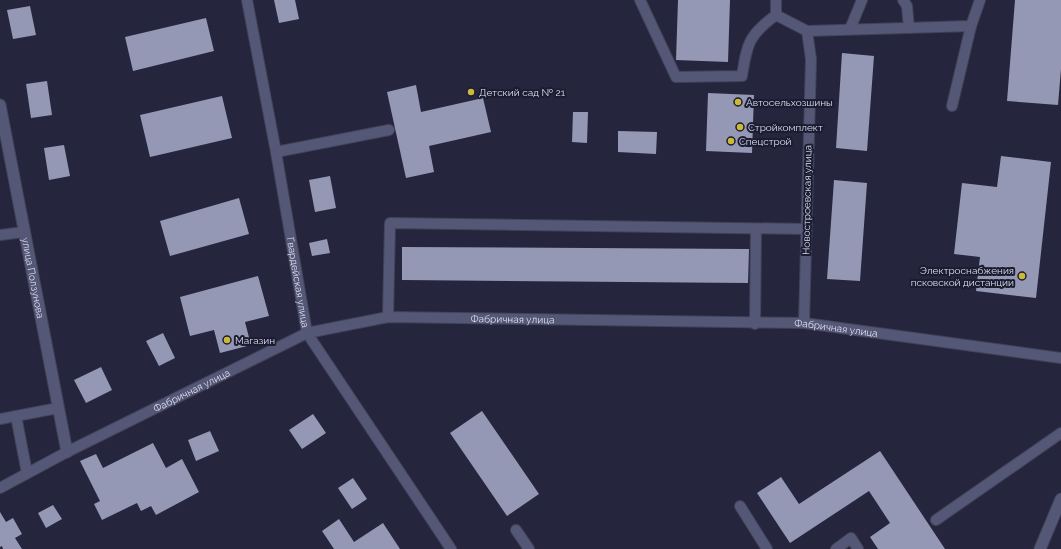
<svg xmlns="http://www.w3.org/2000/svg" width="1061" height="549" font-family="Raleway,sans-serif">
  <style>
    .building { fill: #9598b5 }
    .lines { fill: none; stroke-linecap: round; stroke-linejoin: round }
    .service-casing { stroke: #424359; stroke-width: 12 }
    .minor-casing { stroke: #424359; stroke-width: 13 }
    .tertiary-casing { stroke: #424359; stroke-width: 13 }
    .service { stroke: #555777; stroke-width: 10 }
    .minor { stroke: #555777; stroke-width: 11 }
    .tertiary { stroke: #555777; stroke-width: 11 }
    .poi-dot { fill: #cbba39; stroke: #1b1c32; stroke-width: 1.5 }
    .labels { text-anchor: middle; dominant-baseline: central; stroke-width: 4; stroke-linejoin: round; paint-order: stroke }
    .poi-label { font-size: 10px; fill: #dddeee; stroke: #1b1c32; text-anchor: start }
    .street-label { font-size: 10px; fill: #dddeee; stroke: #1b1c32 }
  </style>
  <rect width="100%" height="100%" fill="#25263d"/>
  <path class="building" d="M274 0H295L299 19 279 23Z
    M678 0H730L728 62 676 60Z
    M1015 0H1061V69L1058 105 1007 101Z
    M30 6 36 35 13 39 7 10Z
    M206 18 214 51 133 71 125 37Z
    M842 53 874 56 867 151 836 148Z
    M47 81 52 115 31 118 26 84Z
    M416 85 421 112 483 98 491 132 429 146 434 172 406 178 387 92Z
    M708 93 754 95 752 153 706 151Z
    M222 96 232 138 150 157 140 115Z
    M573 112H588L587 143 572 142Z
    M618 131 657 132 656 154 618 152Z
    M64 145 70 176 49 180 44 148Z
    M1001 156 1051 162 1036 298 976 291 980 257 954 254 962 183 997 187Z
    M330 176 336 208 315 212 309 180Z
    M834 180 867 183 860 281 827 279Z
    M239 198 249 234 170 256 160 221Z
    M327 239 330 253 312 256 309 243Z
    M402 247 749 249 748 283 402 280Z
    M258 276 269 316 245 322 251 345 220 353 214 330 190 336 180 297Z
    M163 333 175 358 159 366 146 341Z
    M101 367 112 390 86 403 74 380Z
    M482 411 539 494 507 516 450 433Z
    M313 414 326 433 302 449 289 430Z
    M210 431 219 451 196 461 188 440Z
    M153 443 166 468 182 459 199 492 156 515 151 506 141 511 137 503 102 520 94 504 100 501 80 461 96 454 103 468Z
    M880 451 945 549H878L870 537 890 523 869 491 790 543 757 493 781 477 799 504Z
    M353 478 367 499 352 509 338 488Z
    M53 505 62 519 46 528 38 513Z
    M0 512 6 522 13 518 22 534 15 538 22 549H3L2 546 0 547Z
    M339 519 354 542 383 523 400 549H334L322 531Z"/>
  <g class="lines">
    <g class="service-casing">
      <g id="service">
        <path id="s1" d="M247 0 276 152 307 333 451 549"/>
        <path d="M640 0 676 77 742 76C747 43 749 35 776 15"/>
        <path d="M776 0V15L807 31 811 59 804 323"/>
        <path d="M903 0 907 6 909 28"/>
        <path d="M850 29 862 0"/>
        <path d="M807 31 971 26 980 0"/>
        <path d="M952 106 971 26"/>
        <path d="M276 152 389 130"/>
        <path d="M0 235 24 232"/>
        <path d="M388 317 390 223 806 229"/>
        <path d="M755 324 756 229"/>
        <path d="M16 416 27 473"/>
        <path d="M0 419 58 408"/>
        <path id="s2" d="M0 488 67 452 307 333 388 317 804 323 1061 358"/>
        <path d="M740 506 767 549"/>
        <path d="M936 520 1061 433"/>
        <path d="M516 530 529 549"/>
        <path d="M836 549 851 538 858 549"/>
      </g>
    </g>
    <g class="minor-casing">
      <g id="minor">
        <path id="s3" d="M0 105 67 452"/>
      </g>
    </g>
    <g class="tertiary-casing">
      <path id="tertiary" d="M1040 549 1061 499"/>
    </g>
    <use href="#service" class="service"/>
    <use href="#minor" class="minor"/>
    <use href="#tertiary" class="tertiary"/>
  </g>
  <g class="poi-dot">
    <circle cx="471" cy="92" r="4"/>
    <circle cx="738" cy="102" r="4"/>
    <circle cx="740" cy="127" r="4"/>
    <circle cx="731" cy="141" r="4"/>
    <circle cx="1022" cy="276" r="4"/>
    <circle cx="227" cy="340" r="4"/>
  </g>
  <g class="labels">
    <g class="poi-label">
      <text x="479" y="92">Детский сад № 21</text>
      <text x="746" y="102">Автосельхозшины</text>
      <text x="748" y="127">Стройкомплект</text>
      <text x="739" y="141">Спецстрой</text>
      <text x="1014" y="270" text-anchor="end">Электроснабжения<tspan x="1014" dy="12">псковской дистанции</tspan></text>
      <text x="235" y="340">Магазин</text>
    </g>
    <g class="street-label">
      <text transform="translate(807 200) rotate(-89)">Новостроевская улица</text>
      <text stroke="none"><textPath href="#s3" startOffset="176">улица Ползунова</textPath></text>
      <text stroke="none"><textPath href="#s1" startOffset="287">Гвардейская улица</textPath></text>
      <text stroke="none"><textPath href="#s2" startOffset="551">Фабричная улица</textPath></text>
      <text stroke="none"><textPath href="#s2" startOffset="875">Фабричная улица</textPath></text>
      <text stroke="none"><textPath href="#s2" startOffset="215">Фабричная улица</textPath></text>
    </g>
  </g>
</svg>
